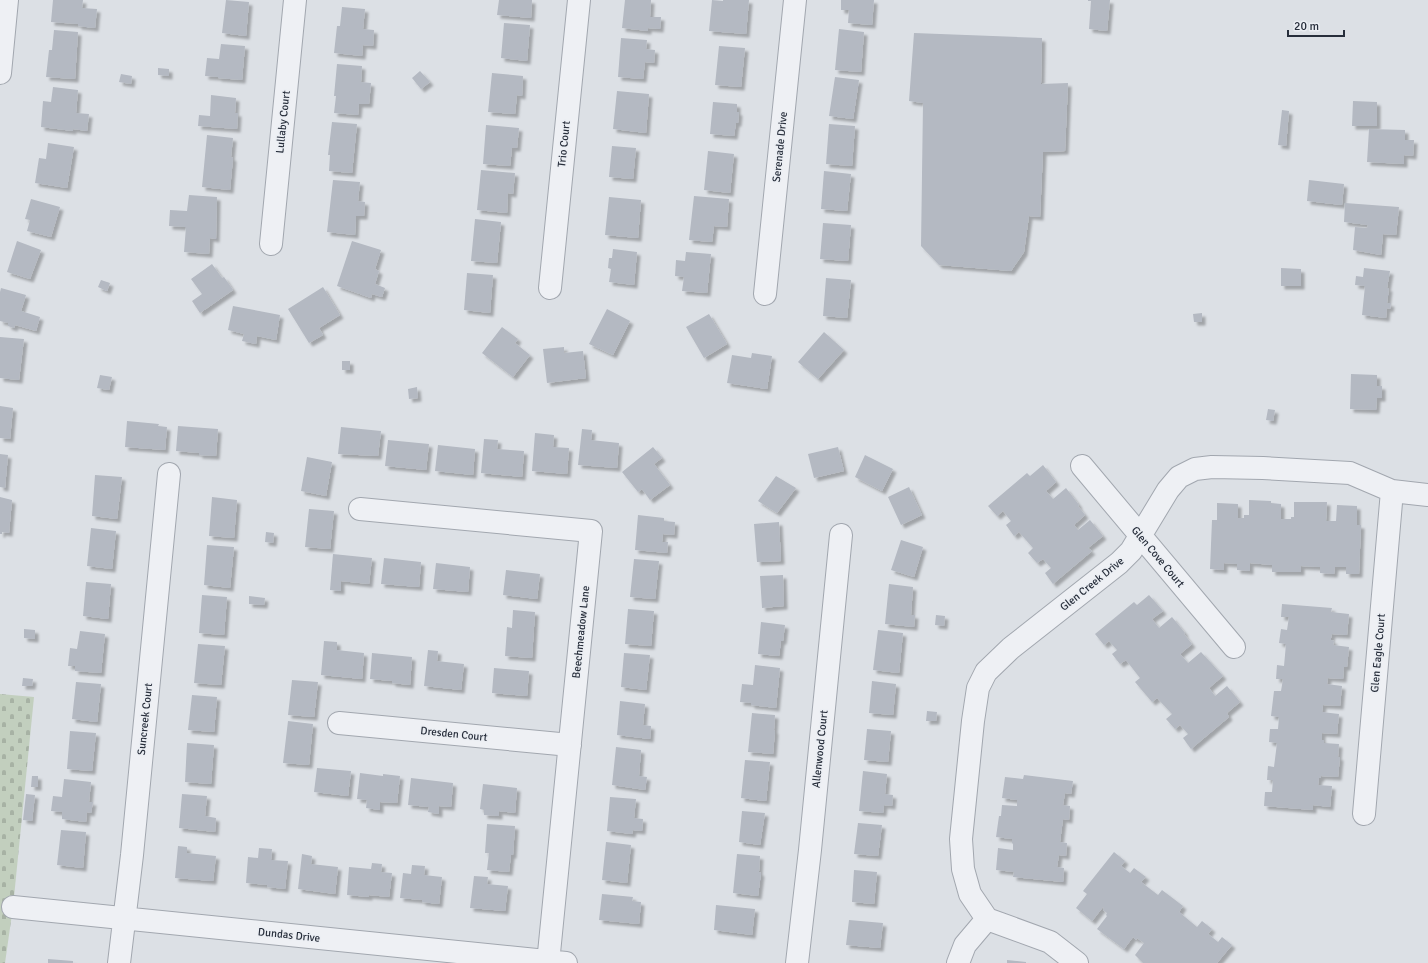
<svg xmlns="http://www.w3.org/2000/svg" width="1428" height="963" font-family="Signika,sans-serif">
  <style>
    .cemetery { fill: url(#cemetery-stones) }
    .building { fill: #b4b9c2; filter: url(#shadow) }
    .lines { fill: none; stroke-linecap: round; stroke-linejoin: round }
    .street-casing { stroke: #a2a7af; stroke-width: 24 }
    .street { stroke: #eef0f4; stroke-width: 22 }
    .labels { text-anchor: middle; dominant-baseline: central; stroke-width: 3; stroke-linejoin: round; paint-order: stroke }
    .street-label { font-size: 11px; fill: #272e3b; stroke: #ebeef3 }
  </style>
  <defs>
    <pattern id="cemetery-stones" width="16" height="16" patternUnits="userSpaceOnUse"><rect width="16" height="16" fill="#c2cfbe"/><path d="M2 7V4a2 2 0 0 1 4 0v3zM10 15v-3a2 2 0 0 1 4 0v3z" fill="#a7b2a4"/></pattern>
    <filter id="shadow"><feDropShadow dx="3.5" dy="3.5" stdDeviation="1" flood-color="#0004"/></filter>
  </defs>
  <rect width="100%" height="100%" fill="#dce0e5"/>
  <path class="cemetery" d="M0 694 34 697 13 907 5 963H0Z"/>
  <path class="building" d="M53 0H83L82 8 97 9 95 28 78 26V24L51 22Z
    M226 0 249 2 246 36 222 33Z
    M499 0H532L531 18 497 15Z
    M625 0H651L650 17H661L660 29 648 28V31L622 28Z
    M712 0 723 1V0H749L746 34 709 31Z
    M841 0H874L872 25 848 23 849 10H841Z
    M1088 0H1110L1107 31 1089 29 1091 1H1088Z
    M342 7 365 9 363 29 374 30 373 46 363 45 362 56 334 53 337 26H340Z
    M504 23 530 25 527 61 501 58Z
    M839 29 864 32 861 72 835 70Z
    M54 30 78 32 75 79 46 77 49 50H52Z
    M914 33 1042 38 1041 84 1068 83 1065 151 1043 152 1040 217 1029 216 1024 252 1011 271 939 265 921 246 923 103 909 101Z
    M621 38 647 40 646 49 655 50 654 63 645 62 643 79 618 77Z
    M221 44 245 46 242 80 218 78V77L205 76 207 58 219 59Z
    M719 46 745 48 741 87 715 85Z
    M337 64 362 66 361 82 371 83 369 104H359L358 115 334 113 336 96H334Z
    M158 68 169 69V76L158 75Z
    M420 71 430 82 421 89 412 78Z
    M492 73 523 76 522 96 517 95 515 114 488 112Z
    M121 74 132 76 131 84 119 82Z
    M835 77 859 80 853 119 829 116Z
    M53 87 78 90 76 113 89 114 87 131 73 129V131L41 127 43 101 51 102Z
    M617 91 649 94 646 133 613 129Z
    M211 95 236 98 235 113H238L237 129 198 126 199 115 210 116Z
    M1353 101 1377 102V126H1352Z
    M713 102 737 104V112H739L738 123H736L734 136 710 134Z
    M1282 110 1289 111 1286 146 1278 145Z
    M332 122 357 124 352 173 329 171 330 155H328Z
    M829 124 855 126 852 166 826 164Z
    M486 125 519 128 517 148H512L510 166 483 164Z
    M1369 129 1405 130V140H1414L1413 156 1404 155V164L1367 162Z
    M207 135 233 138 231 157 233 158 230 190 202 187Z
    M48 143 74 147 67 188 35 183 39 158 46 159Z
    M612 146 636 148 633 179 609 177Z
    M708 151 734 154 730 193 704 190Z
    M481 170 515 173 513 194 508 193 507 213 477 210Z
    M824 171 851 174 847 211 821 209Z
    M333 180 360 182 358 201 365 202 364 216H356L355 235 327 232Z
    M1309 180 1344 184 1342 205 1307 201Z
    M189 195 217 197 216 239 210 238 209 254 184 252 186 227 169 226 170 210 187 211Z
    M694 196 729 199 727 227 714 226 712 242 689 240Z
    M609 197 641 200 638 238 605 235Z
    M31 199 60 207 51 237 27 231 30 220 25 219Z
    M1345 203 1399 207 1396 235 1383 234 1381 255 1353 250 1355 227 1367 228 1368 225 1344 222Z
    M475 219 501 222 497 263 471 261Z
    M823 223 851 225 848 261 820 259Z
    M17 241 41 250 30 279 7 272Z
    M352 241 381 250 375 269 379 271 375 284 385 288 382 297 372 294 371 298 337 286Z
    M613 249 637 252 634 285 609 282 611 269 608 268 609 258H612Z
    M686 252 711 254 707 293 682 291 684 277 675 276 676 260 685 261Z
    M212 264 222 278 224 277 233 290 200 313 192 301 202 294 191 279Z
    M1281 268 1301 269V286H1281Z
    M1364 268 1390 271 1387 288H1389L1387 303H1391L1390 309 1387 308 1386 318 1362 315 1365 286 1355 285 1356 276 1363 277Z
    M467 273 493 275 490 313 464 310Z
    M826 278 851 280 847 318 823 316Z
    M101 280 110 283 107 291 98 287Z
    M323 287 340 315 319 328 323 335 309 343 288 309Z
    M1 288 26 295 21 311 40 317 36 331 15 325 14 328 8 326V323L0 321V292Z
    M233 306 280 315 276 340 257 336 256 344 242 341 244 334 228 330Z
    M607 309 630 321 613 355 589 344Z
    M1202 313V322H1194L1193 314Z
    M709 314 727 344 704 358 686 327Z
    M502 327 518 339 515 343 530 355 513 377 482 353Z
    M824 332 844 350 818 379 798 362Z
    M0 337 24 339 19 380 0 378Z
    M564 347V353L583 351 586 378 547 383 543 349Z
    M752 353 772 356 767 389 727 383 732 355 751 358Z
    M342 361H350V370H342Z
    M1351 374 1377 375V386H1382V398H1377L1376 410 1350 409Z
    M100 375 112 377 109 390 97 388Z
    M417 387 418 398 409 399 408 389Z
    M0 406 13 408 10 439 0 438Z
    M1268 409 1275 410 1273 421 1266 420Z
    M127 421 159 424 158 426 167 427 165 450 125 447Z
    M178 426 218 429 216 456 199 455V453L176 451Z
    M341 427 381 431 378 456 338 454Z
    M582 429 592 430 591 440 619 443 617 468 578 465Z
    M535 433 554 435 553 447 569 448 567 474 532 471Z
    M484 439 498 440 497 449 524 451 522 477 481 473Z
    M388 440 429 444 426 470 385 466Z
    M438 445 475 449 473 475 435 471Z
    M653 447 662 458 654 464 670 485 650 500 642 489 638 492 622 472Z
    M838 447 844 471 814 478 808 454Z
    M0 454 8 455 5 488 0 487Z
    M865 455 893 469 882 491 855 477Z
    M307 457 332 462 326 496 301 491Z
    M1043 465 1056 482 1046 491 1053 499 1066 488 1079 505 1078 506 1085 515 1074 525 1078 530 1090 520 1103 536 1088 548 1092 551 1053 584 1045 573 1051 568 1043 559 1037 563 1028 553 1033 548 1019 532 1014 536 1006 525 1011 521 1003 511 997 516 988 506 1027 473 1030 476Z
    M95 475 122 477 117 519 92 516Z
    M776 476 796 488 777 513 758 501Z
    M909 487 922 515 901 525 888 497Z
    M0 497 12 500 9 533 2 532V534H0Z
    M212 497 237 500 234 538 209 536Z
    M1249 500 1271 501V503L1281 504V519H1291V517H1294V502H1327L1326 521H1336L1337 505 1357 506V525H1361L1359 574H1346V567H1335L1334 574 1320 573V567L1301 566V572H1272V565L1250 563V571L1237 570V564L1224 563V570L1210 569 1212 520H1217V503L1238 504V518H1244V515H1249Z
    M309 509 334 511 330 549 305 547Z
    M638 515 664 518V521L675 522 674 535 663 534 662 542H668L667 553 635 550Z
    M779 522 781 561 757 562 754 524Z
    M91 528 116 531 112 569 87 566Z
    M266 532 274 533 273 543 265 542Z
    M901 540 923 547 914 577 891 570Z
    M207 545 234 547 230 588 204 585Z
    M333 554 372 558 369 584 341 581V591L330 590Z
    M384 558 421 562 419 587 381 584Z
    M634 559 659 561 655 599 630 597Z
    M436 563 470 567 468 592 433 589Z
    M506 570 540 574 537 599 503 595Z
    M783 575 784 606 762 608 760 576Z
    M86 582 111 584 108 619 83 616Z
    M889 584 913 587 911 615H915L914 627 885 624Z
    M202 595 227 597 224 635 199 633Z
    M1149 595 1163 611 1152 619 1159 628 1172 617 1185 633 1184 634 1192 644 1180 654 1188 663 1201 652 1223 676 1209 688 1215 696 1227 686 1240 702 1227 713 1229 717 1191 749 1183 738 1188 734 1180 725 1175 729 1166 719 1172 714 1157 698 1152 702 1135 682 1140 678 1126 660 1120 664 1112 654 1117 650 1109 641 1104 645 1095 634 1134 602 1137 605Z
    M249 596 265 598 264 605 249 604Z
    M1282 604 1332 608 1331 612 1349 614 1347 635 1332 634 1331 638V640L1334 641 1333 645 1349 647 1347 667H1344L1343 679 1328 678 1327 684 1342 686 1340 706 1323 705 1322 712 1339 714 1337 734 1322 733V740H1324V743L1339 744 1338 757H1340L1338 777 1321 776V778H1319L1318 785 1332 786 1330 807 1313 805V810L1264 806 1265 792H1272L1273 780H1267L1268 766 1274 767 1277 743 1269 742 1270 729H1278L1279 717 1271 716 1274 691H1281L1283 679H1276L1277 665 1284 666 1286 644 1279 643 1281 629 1287 630 1289 617H1281Z
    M628 609 654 611 651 646 625 644Z
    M513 610 535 612 532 658 505 656 507 627 512 628Z
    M936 615 945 616 944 626 935 625Z
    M761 622 785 625 783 641H781L779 656 758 654Z
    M24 629 35 630V639L24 638Z
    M878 630 903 633 899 673 873 670Z
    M80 631 105 634 101 673 75 671V666H68L70 648 77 649Z
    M324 641 337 642V650L364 653 362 679 321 675Z
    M198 644 225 646 221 685 194 683Z
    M428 650 438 651 437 661 464 664 461 690 424 686Z
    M372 653 412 657 410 685 392 683V681L370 679Z
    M624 653 650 655 646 690 621 687Z
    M755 665 780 668 776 708 751 705V703L740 702 742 684 753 685Z
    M494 668 529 671 527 696 492 693Z
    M23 678 33 679 32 686H22Z
    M292 680 318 682 314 717 288 715Z
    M872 681 896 684 893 715 869 713Z
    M76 682 101 684 97 722 72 719Z
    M192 695 217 697 214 732 188 730Z
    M620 701 645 704 643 725 651 726 650 739 617 735Z
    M927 711 937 712 936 721H926Z
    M752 713 775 715 774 730 775 731 773 754 748 752Z
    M288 721 313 724 309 765 283 763Z
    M867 729 891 731 888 762 864 760Z
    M70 731 96 733 92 771 67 769Z
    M187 743 214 745 211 784 185 782Z
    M616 747 641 750 639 776 647 777 645 790 612 785Z
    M745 760 770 762 766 801 741 798Z
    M317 768 351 771 348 796 314 792Z
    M863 771 887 774 885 794 893 795 892 806 884 805 883 813 859 811Z
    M360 773 383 776V774L400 776 397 803 380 802V810L366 808 367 800 357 799Z
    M1024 775 1073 781 1071 794 1065 793 1063 805 1070 806 1069 820 1063 819 1060 842 1067 843 1066 856 1059 855 1057 867 1064 868 1063 882 1013 877 1014 872 996 870 998 848 1013 850V844L1012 843V839L996 837 999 816H1001L1002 805 1017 806V800L1002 798 1005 777 1023 779Z
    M32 776H38V787H31Z
    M411 778 453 783 451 807 439 806V814L428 812 429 807 408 805Z
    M64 779 91 782 89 802H93L91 813 87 812 86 822 62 819V812L51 811 53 796 62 797Z
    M483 784 517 788 515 813 499 811V816L484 815V810L480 809Z
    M26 794 35 795 32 821 23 820Z
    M182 794 207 796 205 816 216 818 215 832 179 828Z
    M610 797 636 799 634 818 643 819 642 831 633 830 632 834 607 831Z
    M742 811 765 813 760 845 739 842Z
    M858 823 882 825 878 856 854 854Z
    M487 824 515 826 513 855H511L509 872 487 870 489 853H485Z
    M61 830 86 832 83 868 57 865Z
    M606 842 631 845 627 883 602 880Z
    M178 846 187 847V853L216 856 213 881 175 878Z
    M259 848 272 849 271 860 288 861 285 889 267 887 268 885 246 883 248 857 258 858Z
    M1114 852 1125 861 1121 866 1130 873 1134 868 1146 877 1141 882 1158 895 1162 890 1183 906 1179 912 1197 927 1202 921 1212 929 1208 934 1218 942 1222 937 1232 945 1217 963H1143L1135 955 1144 943 1137 938 1136 940 1133 937 1124 949 1097 929 1107 916 1106 915 1107 913 1103 910 1104 908 1103 907 1092 921 1076 908 1087 894 1083 891Z
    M302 854 312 856 311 864 338 867 335 894 298 889Z
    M737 854 760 856 759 872 761 873 758 896 733 893Z
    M372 863 382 864 381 872 392 873 389 897 369 895V897L347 895 349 867 371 869Z
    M412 865 425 866 424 875 442 877 439 904 422 902V900L400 898 403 873 411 874Z
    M854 870 877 872 874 904 852 902Z
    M474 876 488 877 487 884 508 886 505 911 470 908Z
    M602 894 633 897 632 901 641 902 639 924 599 920Z
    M716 905 755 909 752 935 714 930Z
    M849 920 883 923 880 948 846 945Z
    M48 959 73 961V963H48Z
    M1007 960 1026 962V963H1007Z"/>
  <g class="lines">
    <g class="street-casing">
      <path id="street" d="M0 73 7 0
        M271 244 295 0
        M550 288 579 0
        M765 294 795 0
        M1082 466 1234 647
        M360 509 591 531 548 963
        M339 723 570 745
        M1364 814 1392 491
        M13 907 566 963
        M119 963 132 855 169 474
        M797 963 810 850 841 535
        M958 963 965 945 987 919
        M1077 963 1050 942 987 919 970 894 963 869 961 839 973 721 978 688 986 672 1011 648 1119 563 1131 551 1168 490 1179 477 1195 469 1212 467 1263 468 1350 473 1392 491 1428 495"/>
    </g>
    <use href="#street" class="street"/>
  </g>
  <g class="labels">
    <g class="street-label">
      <text transform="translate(283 122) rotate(-84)">Lullaby Court</text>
      <text transform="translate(564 144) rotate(-84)">Trio Court</text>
      <text transform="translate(780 147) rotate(-84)">Serenade Drive</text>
      <text transform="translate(1158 557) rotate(50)">Glen Cove Court</text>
      <text transform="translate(1092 584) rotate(-39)">Glen Creek Drive</text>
      <text transform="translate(581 632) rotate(-84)">Beechmeadow Lane</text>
      <text transform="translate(1378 653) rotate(-85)">Glen Eagle Court</text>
      <text transform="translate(145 719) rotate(-84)">Suncreek Court</text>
      <text transform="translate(454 734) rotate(6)">Dresden Court</text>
      <text transform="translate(820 749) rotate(-84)">Allenwood Court</text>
      <text transform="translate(289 935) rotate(6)">Dundas Drive</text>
    </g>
  </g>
  <path d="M1288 30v6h56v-6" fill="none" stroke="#272e3b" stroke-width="2"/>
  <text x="1294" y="30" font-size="12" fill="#272e3b" stroke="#ebeef3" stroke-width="3" paint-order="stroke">20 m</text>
</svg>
